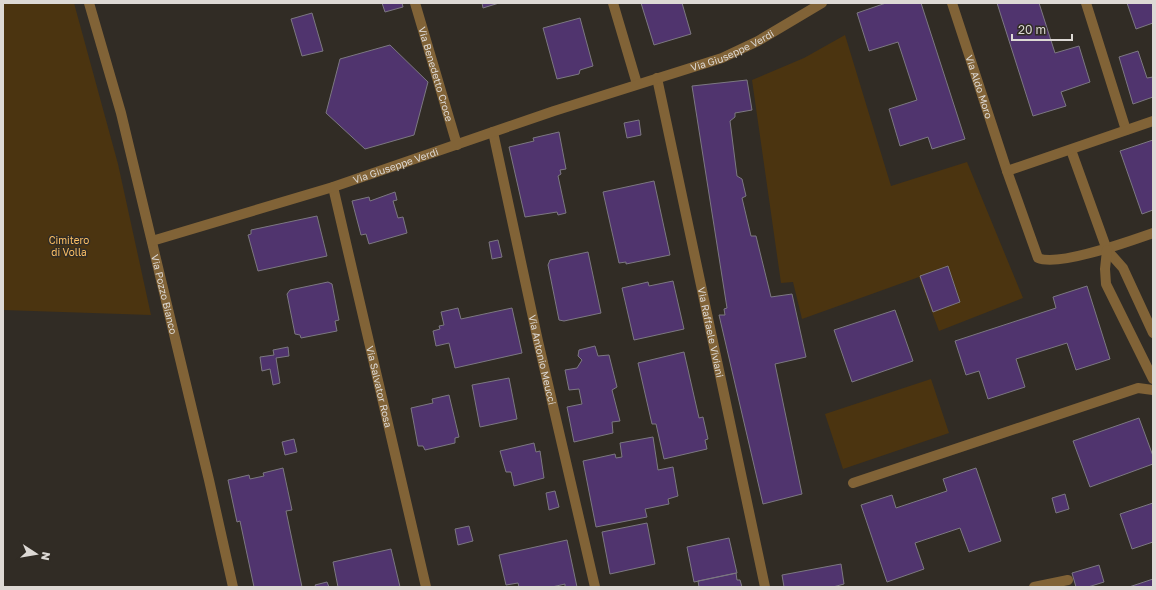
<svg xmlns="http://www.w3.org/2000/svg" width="1156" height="590" font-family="'Golos Text',sans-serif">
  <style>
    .green { fill: #4b3410 }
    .building { fill: #50346e; stroke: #7c7881 }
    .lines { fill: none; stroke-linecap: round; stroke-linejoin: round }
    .minor { stroke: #816337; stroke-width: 10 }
    .labels { text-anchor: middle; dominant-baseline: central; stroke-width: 3; stroke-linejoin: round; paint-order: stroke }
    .street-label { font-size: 10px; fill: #ddd9d5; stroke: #312c25 }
    .park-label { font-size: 10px; fill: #fec065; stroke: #312c25 }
  </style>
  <rect width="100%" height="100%" fill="#312c25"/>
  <path class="green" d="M3 3H74L118 164 151 315 3 310Z
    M845 35 891 186 967 162 1023 298 939 331 919 277 802 319 793 282 781 283 752 80 804 58Z
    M931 379 949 433 843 469 825 414Z"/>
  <path class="building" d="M382 3H402L403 7 385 12Z
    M482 3H499L483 8Z
    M641 3H682L691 34 654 45Z
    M886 3H921L965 139 932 149 928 137 900 146 889 109 917 100 898 42 869 51 857 13Z
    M997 3H1039L1055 53 1079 46 1090 82 1061 92 1066 106 1033 116Z
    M1127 3H1153V23L1136 29Z
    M312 13 323 51 302 56 291 19Z
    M580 18 593 66 580 70 579 74 557 79 543 28Z
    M390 45 428 82 414 135 365 149 326 113 340 59Z
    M1138 51 1147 78 1153 77V97L1133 104 1119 57Z
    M747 80 752 110 735 113V117L730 121 737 176 742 179 746 196 742 198 751 236H756L771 297 792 294 806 357 775 364 802 494 763 504 719 315H725L724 309 727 308 692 86Z
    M639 120 641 135 627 138 624 123Z
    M559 132 566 169 560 170 561 174 558 176 566 213 558 215 557 212 525 217 509 147 534 141 533 138Z
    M1153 140V210L1142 214 1120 151Z
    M654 181 670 255 626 264V262L619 263 603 192Z
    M395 192 397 200 393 201 398 218 403 217 407 233 369 244 366 234 361 235 352 201 369 197 370 201Z
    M317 216 327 256 258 271 248 235 251 234V230Z
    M498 240 502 257 492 259 489 242Z
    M588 252 601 313 564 321 559 320 548 265 550 260Z
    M948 266 960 302 933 312 920 276Z
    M673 281 684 329 634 340 622 288 648 282 649 286Z
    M328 282 332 284 339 320 335 321 337 331 301 338 300 335 295 334 287 294 290 290Z
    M1087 286 1110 359 1076 370 1067 343 1016 359 1025 387 988 399 979 371 966 375 955 341 1056 308 1053 297Z
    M458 308 461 319 512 308 522 353 455 368 449 343 436 346 433 331 440 329 439 326 444 325 441 312Z
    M895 310 913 361 852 382 834 330Z
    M595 346 598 356 609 355 617 387 612 390 620 421 612 422 613 433 574 442 567 407 582 404 579 389 569 390 565 370 577 368 582 360 578 356 579 350Z
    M288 347 289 356 276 358 280 383 273 385 270 369 262 371 260 357 274 355 273 350Z
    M684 352 699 418 703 417 708 439 705 440 707 449 664 459 656 424H652L638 363Z
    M509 378 517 419 480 427 472 385Z
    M449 395 459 437 455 438V443L425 450 423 446H418L411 408 433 403 432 399Z
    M1139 418 1153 456V464L1090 487 1073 441Z
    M653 437 658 470 673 467 678 496 668 499 669 504 645 509 647 517 596 527 583 461 615 454 616 458 622 457 620 443Z
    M294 439 297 452 285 455 282 442Z
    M534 443 536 452 540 451 544 478 514 486 511 472H506L500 451Z
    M283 468 292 510 286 511 302 587H254L240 521 237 522 228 480 249 475 250 479 264 476 263 473Z
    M976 468 1001 541 969 552 960 528 915 543 924 569 887 582 861 505 892 495 896 508 947 491 943 479Z
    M555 491 559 507 549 510 546 493Z
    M1065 494 1069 509 1056 513 1052 498Z
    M1153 503V542L1132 549 1120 514Z
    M647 523 655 564 610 574 602 532Z
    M469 526 473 541 458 545 455 529Z
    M729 538 737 573 694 582 687 547Z
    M567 540 577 587H565V584L552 587H519L518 583 506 585 499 555Z
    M391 549 400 587H338L333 562Z
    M841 564 844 584 833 587H784L782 575Z
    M1099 565 1104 582 1088 587H1076L1072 573Z
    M736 573 737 580H740L742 587H699L698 581Z
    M1153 579V587H1129Z
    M327 582 329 587H316L315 585Z"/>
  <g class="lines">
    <g class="minor">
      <path id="s1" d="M89 3 121 113 209 480 233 587"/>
      <path id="s2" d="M415 3 457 145"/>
      <path d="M613 3 637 84"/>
      <path id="s3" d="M952 3 1007 171 1038 258C1059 267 1130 241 1153 233"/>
      <path d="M1086 3 1126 130"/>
      <path id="s4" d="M657 78 765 587"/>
      <path id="s5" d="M493 132 538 341 595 587"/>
      <path d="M1071 150 1107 250 1123 268 1153 333"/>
      <path d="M1007 171 1153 121"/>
      <path id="s6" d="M333 187 426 587"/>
      <path id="s7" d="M152 241 333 187 554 111 722 58 758 41 822 3"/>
      <path d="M1107 250 1105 269 1106 284 1153 379"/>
      <path d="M853 483 1138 388 1153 390"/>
      <path d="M1034 587 1068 580"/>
    </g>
  </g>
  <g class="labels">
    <g class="street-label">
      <text stroke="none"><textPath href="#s7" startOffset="611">Via Giuseppe Verdi</textPath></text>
      <text stroke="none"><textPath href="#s2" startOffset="74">Via Benedetto Croce</textPath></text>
      <text stroke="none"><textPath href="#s3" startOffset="88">Via Aldo Moro</textPath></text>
      <text stroke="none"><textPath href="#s7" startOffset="255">Via Giuseppe Verdi</textPath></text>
      <text stroke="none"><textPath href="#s1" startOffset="301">Via Pozzo Bianco</textPath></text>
      <text stroke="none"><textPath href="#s4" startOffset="260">Via Raffaele Viviani</textPath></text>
      <text stroke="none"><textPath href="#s5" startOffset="233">Via Antonio Meucci</textPath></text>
      <text stroke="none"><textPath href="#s6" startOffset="205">Via Salvator Rosa</textPath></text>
    </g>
    <g class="park-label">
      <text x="69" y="240">Cimitero<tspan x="69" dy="12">di Volla</tspan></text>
    </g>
  </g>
  <rect width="1156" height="590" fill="none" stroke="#ddd9d5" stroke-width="8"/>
  <g transform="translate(36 554) rotate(102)" stroke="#312c25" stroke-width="3" paint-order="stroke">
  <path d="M0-3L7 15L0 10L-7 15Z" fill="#ddd9d5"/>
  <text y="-6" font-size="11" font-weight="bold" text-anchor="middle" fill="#ddd9d5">N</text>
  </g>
  <path d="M1012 34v6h60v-6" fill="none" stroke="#ddd9d5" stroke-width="2"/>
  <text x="1018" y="34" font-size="12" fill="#ddd9d5" stroke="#312c25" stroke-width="3" paint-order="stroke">20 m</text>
</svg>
